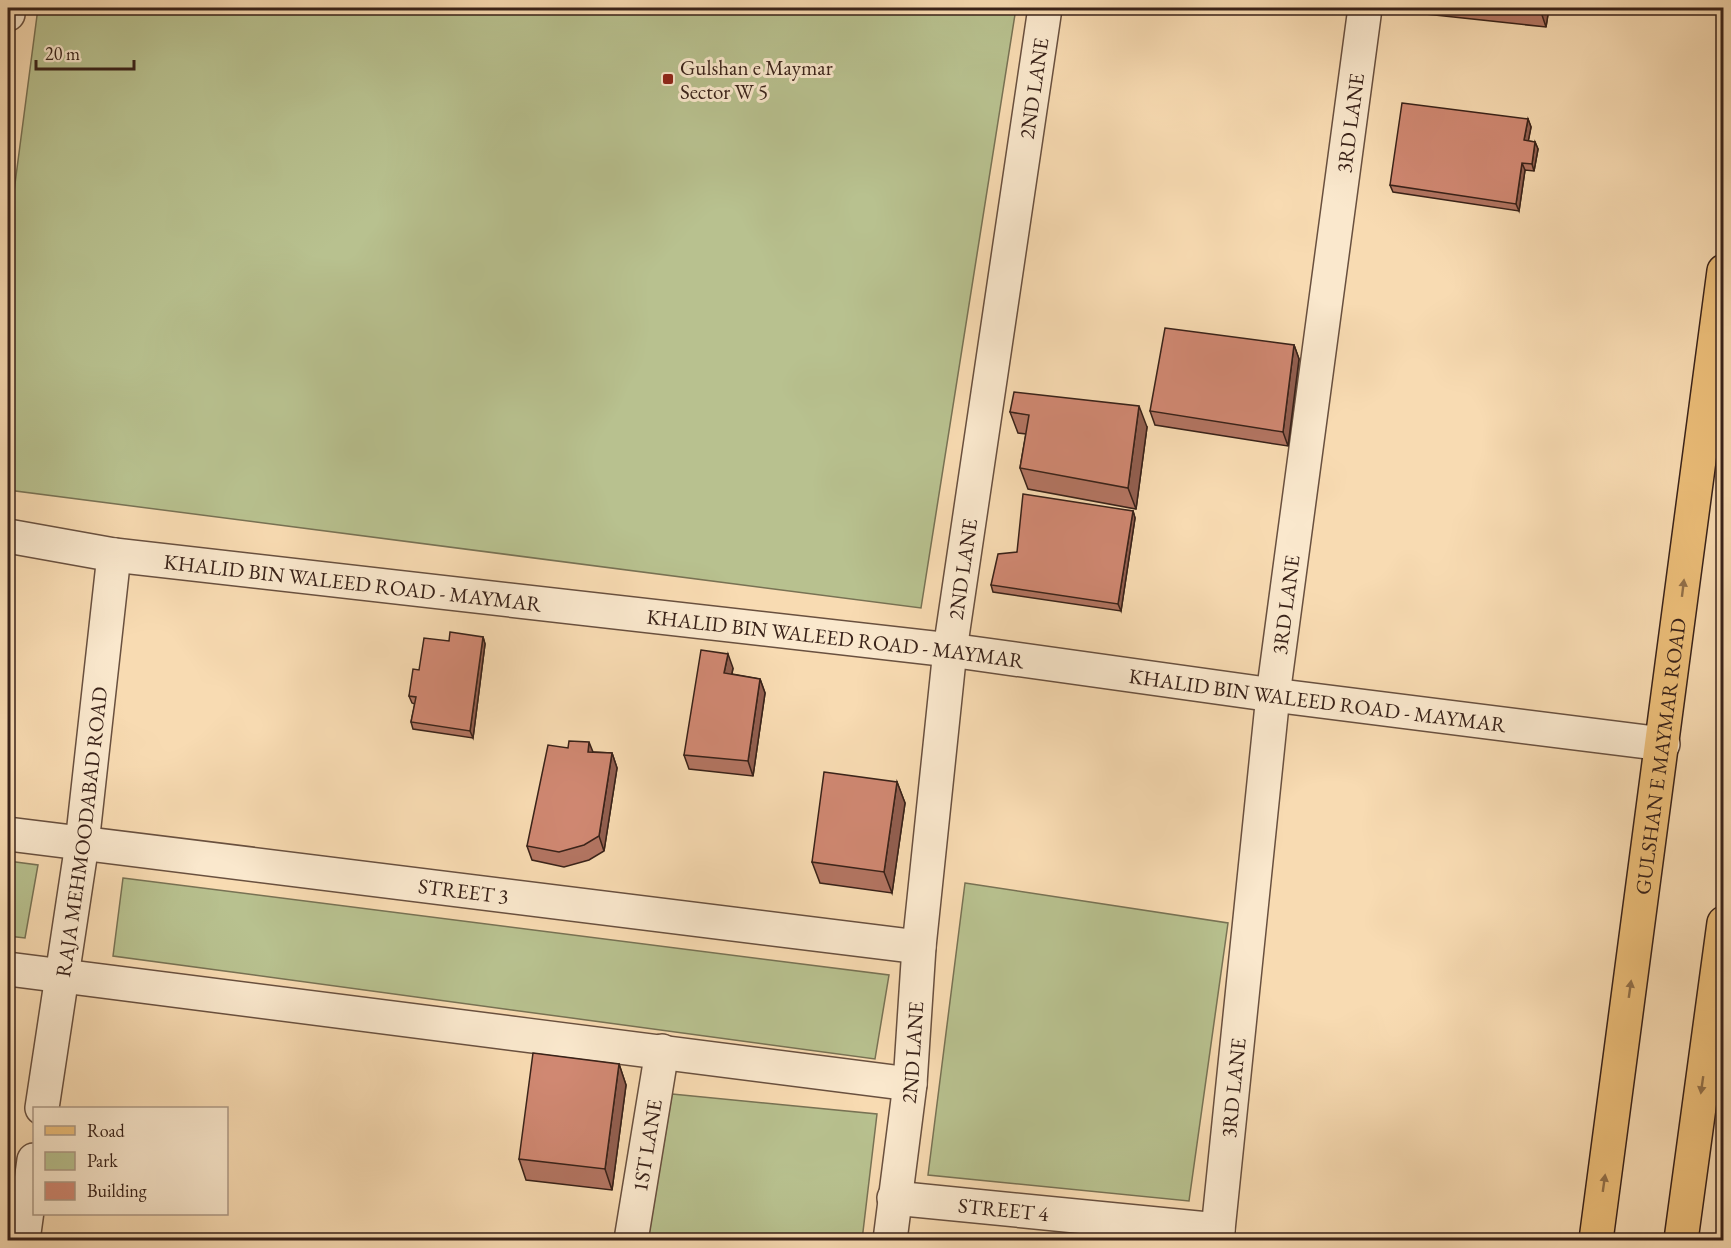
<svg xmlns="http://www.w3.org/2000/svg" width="1731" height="1248" font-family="'EB Garamond',serif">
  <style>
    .green { fill: #b8c18f; stroke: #787254; stroke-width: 1.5 }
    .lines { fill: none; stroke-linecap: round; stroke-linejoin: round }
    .minor-casing { stroke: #69503f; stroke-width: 36 }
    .major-casing { stroke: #392219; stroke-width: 36 }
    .minor { stroke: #fae8cd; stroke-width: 33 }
    .major { stroke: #ecbe79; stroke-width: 33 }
    .wall { fill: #b37562; stroke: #392219; stroke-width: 1.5 }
    .shaded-wall { fill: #925f50; stroke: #392219; stroke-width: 1.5 }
    .building { fill: #d08872; stroke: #392219; stroke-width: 1.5 }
    .oneway { fill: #927049 }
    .poi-dot { fill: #8f2418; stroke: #fae8cd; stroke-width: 2 }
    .labels { text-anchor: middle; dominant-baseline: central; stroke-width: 6; stroke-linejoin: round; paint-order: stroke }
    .poi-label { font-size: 21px; fill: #392219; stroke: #fae8cd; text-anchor: start }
    .street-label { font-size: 21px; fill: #392219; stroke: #fae8cd }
  </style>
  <rect width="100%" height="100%" fill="#f8dbb2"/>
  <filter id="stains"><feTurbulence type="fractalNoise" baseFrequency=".00333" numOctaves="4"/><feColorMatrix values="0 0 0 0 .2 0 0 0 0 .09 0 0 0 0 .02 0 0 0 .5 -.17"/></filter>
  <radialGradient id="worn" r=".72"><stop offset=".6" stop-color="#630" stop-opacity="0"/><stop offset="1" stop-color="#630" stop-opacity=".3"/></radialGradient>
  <path class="green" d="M38 8H1016L921 608 8 490V237Z
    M8 861 38 865 25 938 8 936Z
    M123 878 889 975 875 1059 113 956Z
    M965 883 1228 923 1189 1201 928 1175Z
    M672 1094 877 1114 862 1240H648Z"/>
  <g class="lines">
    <g class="minor-casing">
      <g id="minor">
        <path d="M8 14V8"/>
        <path id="s1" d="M8 536 114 555 950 650 1273 695 1663 744"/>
        <path id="s2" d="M8 834 919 947"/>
        <path d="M8 969 910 1084"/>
        <path id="s3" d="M42 1108 82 844 114 555"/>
        <path id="s4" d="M894 1198 1218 1230"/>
        <path d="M23 1240 34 1160"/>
        <path id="s5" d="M631 1240 662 1051"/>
        <path id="s6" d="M890 1240 910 1084 919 947 950 650 1045 8"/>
        <path id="s7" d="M1217 1240 1273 695 1365 8"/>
      </g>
    </g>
    <g class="major-casing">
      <g id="major">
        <path id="s8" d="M1596 1240 1724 271"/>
        <path d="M1681 1240 1724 923"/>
      </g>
    </g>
    <use href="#minor" class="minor"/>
    <use href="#major" class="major"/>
  </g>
  <path class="wall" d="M1406 8H1549L1546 27 1407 12Z
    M1528 119 1531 127 1528 141 1535 142 1538 149 1534 171 1525 170 1519 211 1393 192 1390 185Z
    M1294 345 1299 359 1288 446 1155 425 1150 411Z
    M1010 412 1147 427 1136 509 1028 489 1020 468 1026 434 1018 433Z
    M1133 511 1135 518 1121 611 993 592 991 585 1017 552Z
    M483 637 485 644 473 738 413 729 411 722 415 704 412 703 409 696 419 670 449 641Z
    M733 668 732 674 760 679 765 693 753 776 689 769 684 755Z
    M593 752 612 753 617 768 604 851 589 860 564 867 532 860 527 846Z
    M897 782 905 803 892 893 820 883 812 862Z
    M619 1064 626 1085 612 1190 526 1180 519 1159Z"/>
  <path class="shaded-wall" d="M1542 8H1549L1546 27 1541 12Z
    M1528 119 1531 127 1527 148 1524 140Z
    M1535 142 1538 149 1534 171 1532 164Z
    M1522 163 1525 170 1519 211 1516 204Z
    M1294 345 1299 359 1288 446 1283 432Z
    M1139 406 1147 427 1136 509 1128 488Z
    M1133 511 1135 518 1121 611 1118 604Z
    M483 637 485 644 473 738 470 731Z
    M728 654 733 668 729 687 724 673Z
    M760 679 765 693 753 776 748 761Z
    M589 742 595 757 588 752Z
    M612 753 617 768 604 851 599 836Z
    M897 782 905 803 892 893 884 872Z
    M619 1064 626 1085 612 1190 605 1169Z"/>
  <path class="building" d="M1495 8H1542L1541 12Z
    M1402 103 1528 119 1524 140 1535 142 1532 164 1522 163 1516 204 1390 185Z
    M1165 328 1294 345 1283 432 1150 411Z
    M1014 392 1139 406 1128 488 1020 468 1029 415 1010 412Z
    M1023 494 1133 511 1118 604 991 585 998 554 1017 552Z
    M450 632 483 637 470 731 411 722 416 697 409 696 413 669 419 670 424 638 449 641Z
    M701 650 728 654 724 673 760 679 748 761 684 755Z
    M569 741 589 742 588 752 612 753 599 836 584 845 559 852 527 846 548 745 568 748Z
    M824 772 897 782 884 872 812 862Z
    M533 1053 619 1064 605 1169 519 1159Z"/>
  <defs><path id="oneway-solid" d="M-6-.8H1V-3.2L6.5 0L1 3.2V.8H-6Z" transform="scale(1.5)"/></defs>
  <g class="oneway">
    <use href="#oneway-solid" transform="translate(1683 588) rotate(-83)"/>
    <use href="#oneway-solid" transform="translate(1630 989) rotate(-82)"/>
    <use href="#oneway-solid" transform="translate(1702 1085) rotate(98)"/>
    <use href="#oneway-solid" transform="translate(1604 1183) rotate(-82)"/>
  </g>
  <rect class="poi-dot" x="662" y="73" width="12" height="12" rx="3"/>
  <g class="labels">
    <g class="poi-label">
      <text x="680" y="67">Gulshan e Maymar<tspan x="680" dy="24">Sector W 5</tspan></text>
    </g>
    <g class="street-label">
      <text stroke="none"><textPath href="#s6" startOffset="1161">2ND LANE</textPath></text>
      <text stroke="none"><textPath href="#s7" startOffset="1125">3RD LANE</textPath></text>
      <text stroke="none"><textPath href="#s6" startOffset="675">2ND LANE</textPath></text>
      <text stroke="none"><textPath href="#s1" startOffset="348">KHALID BIN WALEED ROAD - MAYMAR</textPath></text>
      <text stroke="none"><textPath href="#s7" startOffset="639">3RD LANE</textPath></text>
      <text stroke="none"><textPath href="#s1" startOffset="834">KHALID BIN WALEED ROAD - MAYMAR</textPath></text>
      <text stroke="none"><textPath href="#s1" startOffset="1320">KHALID BIN WALEED ROAD - MAYMAR</textPath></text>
      <text stroke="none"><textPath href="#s8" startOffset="488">GULSHAN E MAYMAR ROAD</textPath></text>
      <text stroke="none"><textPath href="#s3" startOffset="279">RAJA MEHMOODABAD ROAD</textPath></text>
      <text stroke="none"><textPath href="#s2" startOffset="459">STREET 3</textPath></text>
      <text stroke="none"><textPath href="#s6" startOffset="189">2ND LANE</textPath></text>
      <text stroke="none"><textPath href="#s7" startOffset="153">3RD LANE</textPath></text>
      <text stroke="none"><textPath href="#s5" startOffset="96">1ST LANE</textPath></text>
      <text stroke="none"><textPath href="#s4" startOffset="110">STREET 4</textPath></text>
    </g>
  </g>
  <rect width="1731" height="1248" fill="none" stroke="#f8dbb2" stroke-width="30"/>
  <rect x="9" y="9" width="1713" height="1230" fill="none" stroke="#392219" stroke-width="3"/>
  <rect x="15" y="15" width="1701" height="1218" fill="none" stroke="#392219" stroke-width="1.5"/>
  <rect x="33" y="1107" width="195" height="108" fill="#fae8cd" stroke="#ad9985" stroke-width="1.5"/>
  <rect x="45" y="1126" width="30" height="9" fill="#ecbe79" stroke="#ad9985" stroke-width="1.5"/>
  <text x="87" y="1137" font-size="18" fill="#392219">Road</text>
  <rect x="45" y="1152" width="30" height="18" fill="#b8c18f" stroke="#ad9985" stroke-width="1.5"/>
  <text x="87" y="1167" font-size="18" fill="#392219">Park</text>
  <rect x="45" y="1182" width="30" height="18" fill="#d08872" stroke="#ad9985" stroke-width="1.5"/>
  <text x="87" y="1197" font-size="18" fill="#392219">Building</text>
  <path d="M36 60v9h98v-9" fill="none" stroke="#392219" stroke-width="3"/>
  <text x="45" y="60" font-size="18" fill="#392219" stroke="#fae8cd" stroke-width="4.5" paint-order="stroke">20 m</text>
  <rect width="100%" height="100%" filter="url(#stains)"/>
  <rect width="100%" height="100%" fill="url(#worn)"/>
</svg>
